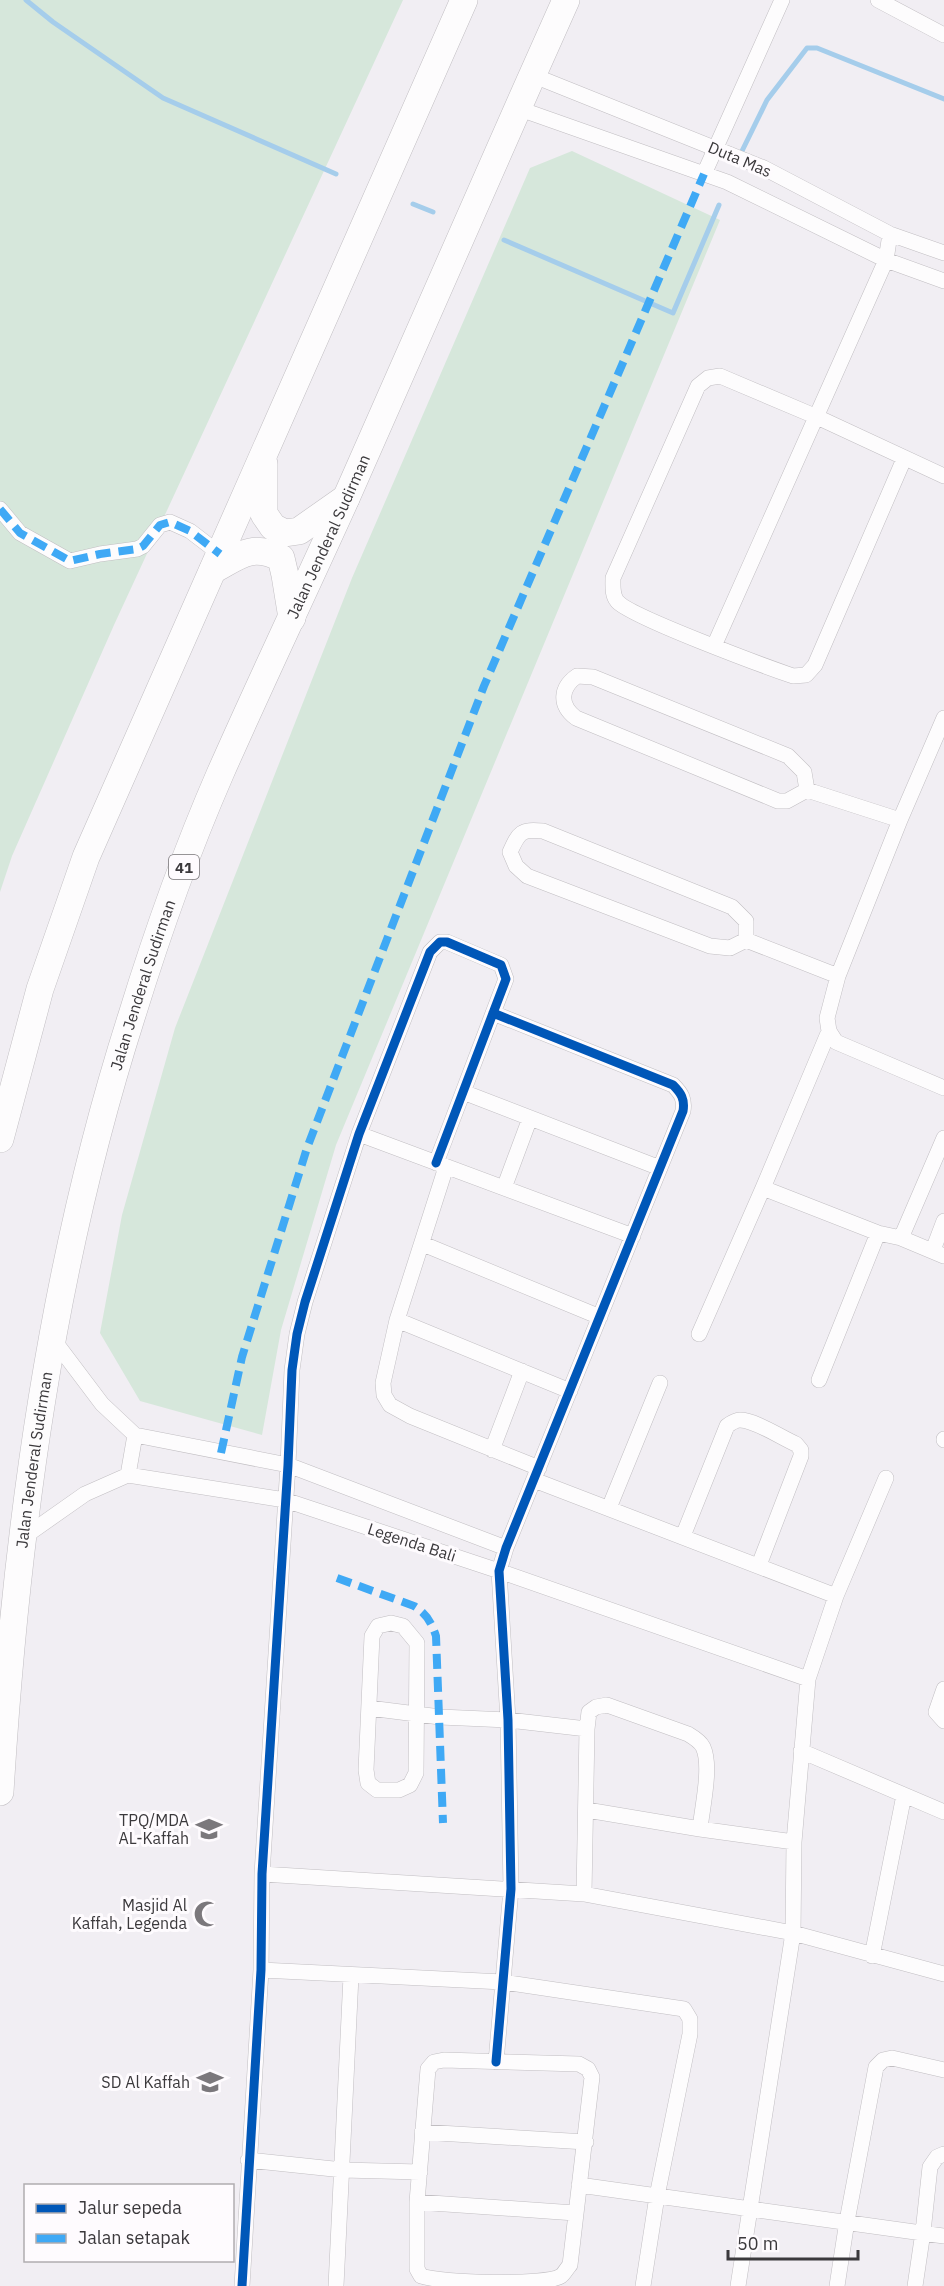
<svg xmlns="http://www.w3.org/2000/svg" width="944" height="2286" font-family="'IBM Plex Sans',sans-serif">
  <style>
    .green { fill: #d6e7db }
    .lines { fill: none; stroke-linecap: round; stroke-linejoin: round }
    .stream { stroke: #a5cdeb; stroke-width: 5 }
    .street-casing { stroke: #c1bec2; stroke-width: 16 }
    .highway-casing { stroke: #c1bec2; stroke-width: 28 }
    .street { stroke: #fdfcfd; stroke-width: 15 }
    .highway { stroke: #fdfcfd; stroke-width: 27 }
    .quiet { stroke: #3fa9f5; stroke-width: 8; stroke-dasharray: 15 8; stroke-linecap: butt }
    .cycleway-casing { stroke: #fefbfe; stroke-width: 13 }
    .cycleway { stroke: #0057b8; stroke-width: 9 }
    .labels { text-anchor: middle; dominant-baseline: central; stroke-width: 6; stroke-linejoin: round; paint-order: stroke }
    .shield { fill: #fefbfe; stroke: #767376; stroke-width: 1.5 }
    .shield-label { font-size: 15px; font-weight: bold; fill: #3b393c }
    .street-label { font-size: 16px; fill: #3b393c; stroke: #fefbfe }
    .poi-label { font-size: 16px; fill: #3b393c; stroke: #fefbfe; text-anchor: end }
  </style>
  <rect width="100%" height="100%" fill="#f1eef3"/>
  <path class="green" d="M0 0H403L114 625 12 856 0 892Z
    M572 151 720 220 336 1145 281 1330 262 1435 140 1401 100 1333 122 1215 175 1028 352 578 530 168Z"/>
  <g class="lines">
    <path class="stream" d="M26 0 53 22 163 98 336 174
      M742 151 767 100 807 48H817L944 99
      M413 204 433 212
      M504 240 673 313 719 205"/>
    <g class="street-casing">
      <path id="street" d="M878 0 944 35
        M532 75 764 168 890 234 944 253
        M517 108 727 182 886 260 944 281
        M704 174 782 0
        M904 459 815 665 806 675 793 676C767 667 628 616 617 601 612 595 613 586 613 578L698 386 708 378 720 376 817 417 944 476
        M0 509 20 533 70 561 100 554 137 549 143 546 160 525 170 522 190 531 220 554
        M714 646 886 260 890 234
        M944 718 900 820 838 976 827 1018 829 1031 836 1042 944 1088
        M807 790 804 772 788 756 593 677 577 676C560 688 559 705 576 718L778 801H787L807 790 900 820
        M746 940V921L732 907 543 831C521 829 519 832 510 852L516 866 527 876 710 946 730 948 746 940 838 976
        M493 1013 673 1085C681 1093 685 1099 683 1111L506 1548 499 1571 508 1720 511 1889 496 2062
        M463 1092 660 1168
        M359 1134 633 1236
        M446 1167 397 1320 383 1383 384 1395 390 1405 410 1416 539 1468
        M504 1188 530 1118
        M763 1188 878 1233 901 1238 944 1256
        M901 1238 944 1138
        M423 1244 600 1317
        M933 1250 944 1221
        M397 1320 570 1391
        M699 1334 763 1188 829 1031
        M53 1339 102 1404 135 1435 288 1465 506 1548
        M819 1380 878 1233
        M944 1440V1439
        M492 1450 522 1371
        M128 1475 135 1435
        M534 1480 836 1596
        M609 1508 660 1383
        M683 1536 727 1426C731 1423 735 1420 740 1420 755 1420 782 1438 796 1444L801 1450V1456L759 1565
        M21 1539 85 1494 128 1475 285 1500 499 1571 808 1679
        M391 1623 403 1626 417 1643 416 1773 410 1785 399 1790H377L368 1783 366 1770 372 1636 378 1626Z
        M944 1689 936 1712 944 1721
        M369 1708 440 1717 508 1720 587 1729
        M801 1751 944 1812
        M587 1810 700 1829 794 1842
        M262 1874 584 1894 793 1933 944 1974
        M584 1894 587 1729 589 1712 596 1707 607 1705 688 1734C693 1737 700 1741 703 1747 712 1766 702 1808 700 1829
        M872 1956 904 1795
        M261 1970 503 1982 684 2009 690 2019V2034L657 2196 643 2286
        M444 2060 579 2064 588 2069 592 2077 570 2265C567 2268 564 2274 561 2276 546 2286 441 2283 421 2276L417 2269V2202L428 2069 434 2062Z
        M422 2132 586 2142
        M248 2160 343 2170 420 2172
        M579 2185 944 2236
        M417 2202 575 2213
        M242 2286 261 1970 262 1874 288 1465 292 1370 297 1334 305 1302 359 1134 430 952 440 942H447L501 965 506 979 436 1163
        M336 2286 351 1976
        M738 2286 793 1933 794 1842 808 1679 836 1596 886 1478
        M837 2286 847 2221 876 2067 883 2060 892 2058 944 2070
        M915 2286 923 2232 930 2167 937 2157 944 2154"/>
    </g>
    <g class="highway-casing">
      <g id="highway">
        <path d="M264 464V514L273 527 285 533 299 531 346 498"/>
        <path d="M213 570C239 556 251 543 281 558L285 575 292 618"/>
        <path d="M0 1139 40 989 86 857 464 0"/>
        <path id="s1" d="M0 1792C16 1530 52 1265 132 1015 157 934 186 852 220 774 261 681 305 589 347 496 420 331 492 165 566 0"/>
      </g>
    </g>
    <use href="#street" class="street"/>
    <use href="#highway" class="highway"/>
    <path class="quiet" d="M0 509 20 533 70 561 100 554 137 549 143 546 160 525 170 522 190 531 220 554
      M221 1453 242 1357 307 1148 484 686 704 174
      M337 1578 414 1606C427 1614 431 1622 436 1636L443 1823"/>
    <g class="cycleway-casing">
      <path id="cycleway" d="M493 1013 673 1085C681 1093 685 1099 683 1111L506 1548 499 1571 508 1720 511 1889 496 2062
        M242 2286 261 1970 262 1874 288 1465 292 1370 297 1334 305 1302 359 1134 430 952 440 942H447L501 965 506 979 436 1163"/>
    </g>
    <use href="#cycleway" class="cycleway"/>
  </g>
  <defs>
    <g id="school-bare" transform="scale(2.07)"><path d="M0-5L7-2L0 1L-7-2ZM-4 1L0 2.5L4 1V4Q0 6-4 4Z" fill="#7b787c" stroke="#fefbfe" stroke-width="2.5" paint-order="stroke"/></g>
    <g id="mosque-bare" transform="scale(2.07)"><path d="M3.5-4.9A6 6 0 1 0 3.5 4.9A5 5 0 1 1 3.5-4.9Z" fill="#7b787c" stroke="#fefbfe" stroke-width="2.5" paint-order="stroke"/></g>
  </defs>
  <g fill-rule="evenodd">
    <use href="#school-bare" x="209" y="1829"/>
    <use href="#mosque-bare" x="207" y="1914"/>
    <use href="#school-bare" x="210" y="2082"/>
  </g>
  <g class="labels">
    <rect class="shield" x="169" y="855" width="30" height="24" rx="4.5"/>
    <g class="shield-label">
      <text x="184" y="867">41</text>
    </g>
    <g class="street-label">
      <text transform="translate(740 159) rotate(23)">Duta Mas</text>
      <text stroke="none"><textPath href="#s1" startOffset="1308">Jalan Jenderal Sudirman</textPath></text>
      <text stroke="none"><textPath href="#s1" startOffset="822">Jalan Jenderal Sudirman</textPath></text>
      <text stroke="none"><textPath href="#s1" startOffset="334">Jalan Jenderal Sudirman</textPath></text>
      <text transform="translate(412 1542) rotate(18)">Legenda Bali</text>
    </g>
    <g class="poi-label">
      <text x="189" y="1820">TPQ/MDA<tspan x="189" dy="18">AL-Kaffah</tspan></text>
      <text x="187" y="1905">Masjid Al<tspan x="187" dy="18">Kaffah, Legenda</tspan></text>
      <text x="190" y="2082">SD Al Kaffah</text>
    </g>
  </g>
  <rect x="24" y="2184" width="210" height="78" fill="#fefbfe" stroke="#b0adb0" stroke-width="1.5"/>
  <rect x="36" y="2204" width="30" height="9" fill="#0057b8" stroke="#b0adb0" stroke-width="1.5"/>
  <text x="78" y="2214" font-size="18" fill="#3b393c">Jalur sepeda</text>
  <rect x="36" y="2234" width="30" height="9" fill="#3fa9f5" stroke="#b0adb0" stroke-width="1.5"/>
  <text x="78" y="2244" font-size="18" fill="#3b393c">Jalan setapak</text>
  <path d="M728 2250v9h130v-9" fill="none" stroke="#3b393c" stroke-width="3"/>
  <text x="737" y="2250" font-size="18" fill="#3b393c" stroke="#fefbfe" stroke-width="4.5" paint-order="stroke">50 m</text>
</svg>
